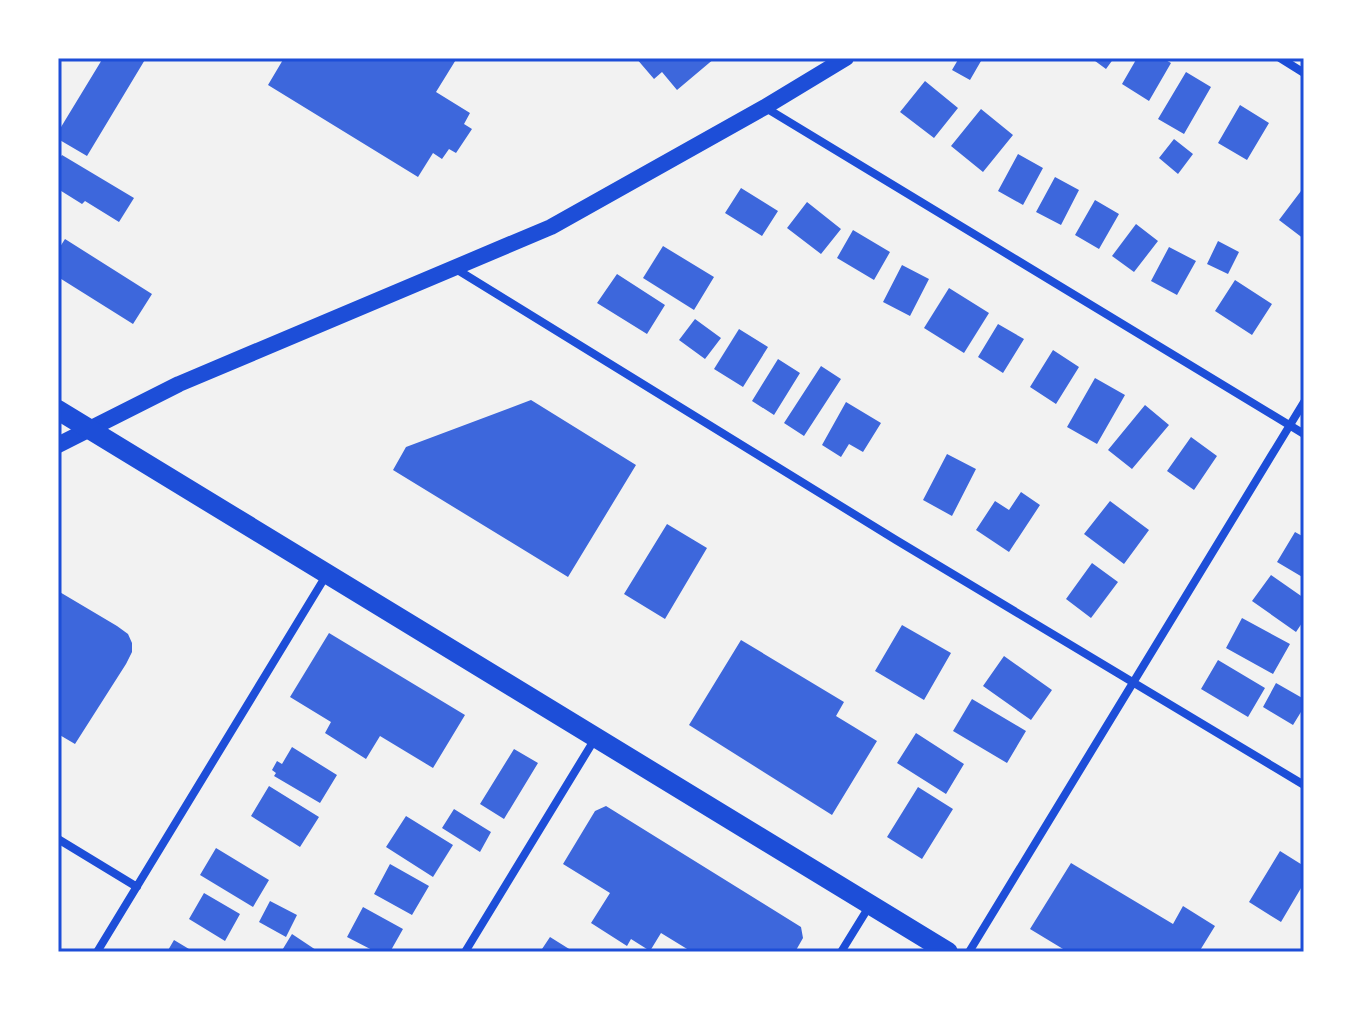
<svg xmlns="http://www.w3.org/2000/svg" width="1362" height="1010" font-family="Barlow,sans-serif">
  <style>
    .building { fill: #3d67dc }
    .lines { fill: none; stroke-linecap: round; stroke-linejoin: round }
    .minor { stroke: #1d4ed8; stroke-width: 8 }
    .secondary { stroke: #1d4ed8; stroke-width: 16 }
    .primary { stroke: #1d4ed8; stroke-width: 20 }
    .neatline { fill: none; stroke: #1d4ed8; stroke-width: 3 }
  </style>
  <rect width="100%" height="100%" fill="#f2f2f2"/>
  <path class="building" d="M103 58H146L87 156 58 139V132Z
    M284 58H457L436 92 470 113 464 124 472 129 456 153 449 149 442 159 433 153 418 177 268 85Z
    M636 58H715L677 90 662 72 654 79Z
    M959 58H976L981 61 970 80 952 70Z
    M1091 58H1114L1106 69Z
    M1137 58H1162L1171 63 1149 101 1122 84Z
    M1186 72 1211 87 1184 134 1158 119Z
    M925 81 958 108 934 138 900 112Z
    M1240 105 1269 123 1247 160 1218 143Z
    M981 109 1013 135 983 172 951 146Z
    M1174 139 1193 154 1178 174 1159 158Z
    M1018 154 1043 168 1023 205 998 191Z
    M62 155 134 198 119 222 85 201 82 204 58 189V161Z
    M1055 177 1079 190 1061 225 1036 212Z
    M1304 187V239L1279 220Z
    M741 188 778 211 762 236 725 213Z
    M1095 200 1119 214 1099 249 1075 235Z
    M807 202 841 229 821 254 787 228Z
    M1136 224 1158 241 1134 272 1112 256Z
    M853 230 890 252 874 280 837 258Z
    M65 239 152 294 133 324 58 277V250Z
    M1218 241 1239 252 1228 274 1207 264Z
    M663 246 714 277 694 310 643 278Z
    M1169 247 1196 261 1177 295 1151 281Z
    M902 265 929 279 910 316 883 302Z
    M617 274 665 305 647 334 597 303Z
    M1235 280 1272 304 1252 335 1215 311Z
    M949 288 989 313 964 353 924 328Z
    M695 319 721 338 705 359 679 340Z
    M998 324 1024 339 1003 373 978 357Z
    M739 329 768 347 743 387 714 369Z
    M1053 350 1079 367 1056 404 1030 387Z
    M778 359 800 373 774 415 752 401Z
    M821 366 841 379 804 436 784 423Z
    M1095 378 1125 395 1097 444 1067 427Z
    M531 400 636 465 568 577 393 470 406 447Z
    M846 402 881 423 863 452 849 444 841 457 822 445Z
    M1145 405 1169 425 1132 469 1108 450Z
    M1191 437 1217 456 1194 490 1167 471Z
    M947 454 976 469 952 516 923 500Z
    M1021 492 1040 505 1009 552 976 530 995 501 1009 510Z
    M1110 501 1149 530 1124 564 1084 534Z
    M667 524 707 548 665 619 624 594Z
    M1295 532 1304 537V578L1277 562Z
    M1092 563 1118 582 1091 618 1066 599Z
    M1271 575 1304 598V620L1296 632 1252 601Z
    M58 591 117 626 128 634 132 643V652L126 664 75 744 58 734Z
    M1242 618 1290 644 1273 674 1226 648Z
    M902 625 951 653 924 700 875 671Z
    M329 633 465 715 433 768 380 736 366 759 325 733 331 722 290 697Z
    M741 640 844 702 836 716 877 741 832 815 689 725Z
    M1004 656 1052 690 1031 720 983 686Z
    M1218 660 1265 688 1248 717 1201 689Z
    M1276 683 1304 699V707L1293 725 1263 707Z
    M972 699 1026 731 1007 763 953 731Z
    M916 733 964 764 946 794 897 763Z
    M292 747 337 775 320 803 274 776 276 773 272 770 277 761 282 764Z
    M514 749 538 763 504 819 480 804Z
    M269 786 319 817 300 847 251 816Z
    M918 787 953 809 922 859 887 837Z
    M606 806 801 927 803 938 795 952H692L661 933 650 951 631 939 627 946 591 923 610 893 563 864 595 811Z
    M454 809 491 832 480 852 442 828Z
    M406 816 453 845 433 877 386 847Z
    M216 848 269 880 253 907 200 875Z
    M1280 851 1304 866V883L1281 922 1249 902Z
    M1071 863 1173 924 1183 906 1215 926 1199 952H1068L1030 929Z
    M390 864 429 886 412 915 374 894Z
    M204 893 240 914 225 941 189 919Z
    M270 901 297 915 286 937 259 922Z
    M363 907 403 929 390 952H376L347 937Z
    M292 934 319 952H281Z
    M550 937 574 952H540Z
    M174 940 194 952H167Z"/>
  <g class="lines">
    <path class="minor" d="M1280 58 1304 73
      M766 108 1304 434
      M456 269 896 540 1304 785
      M58 839 137 887
      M97 952 327 574
      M465 952 596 737
      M841 952 870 905
      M969 952 1304 402"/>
    <path class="secondary" d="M58 445 179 384 551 227 765 107 846 58"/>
    <path class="primary" d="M58 410 948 952"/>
  </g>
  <rect width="1362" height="1010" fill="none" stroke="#ffffff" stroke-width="120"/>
  <rect x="60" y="60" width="1242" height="890" class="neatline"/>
</svg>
